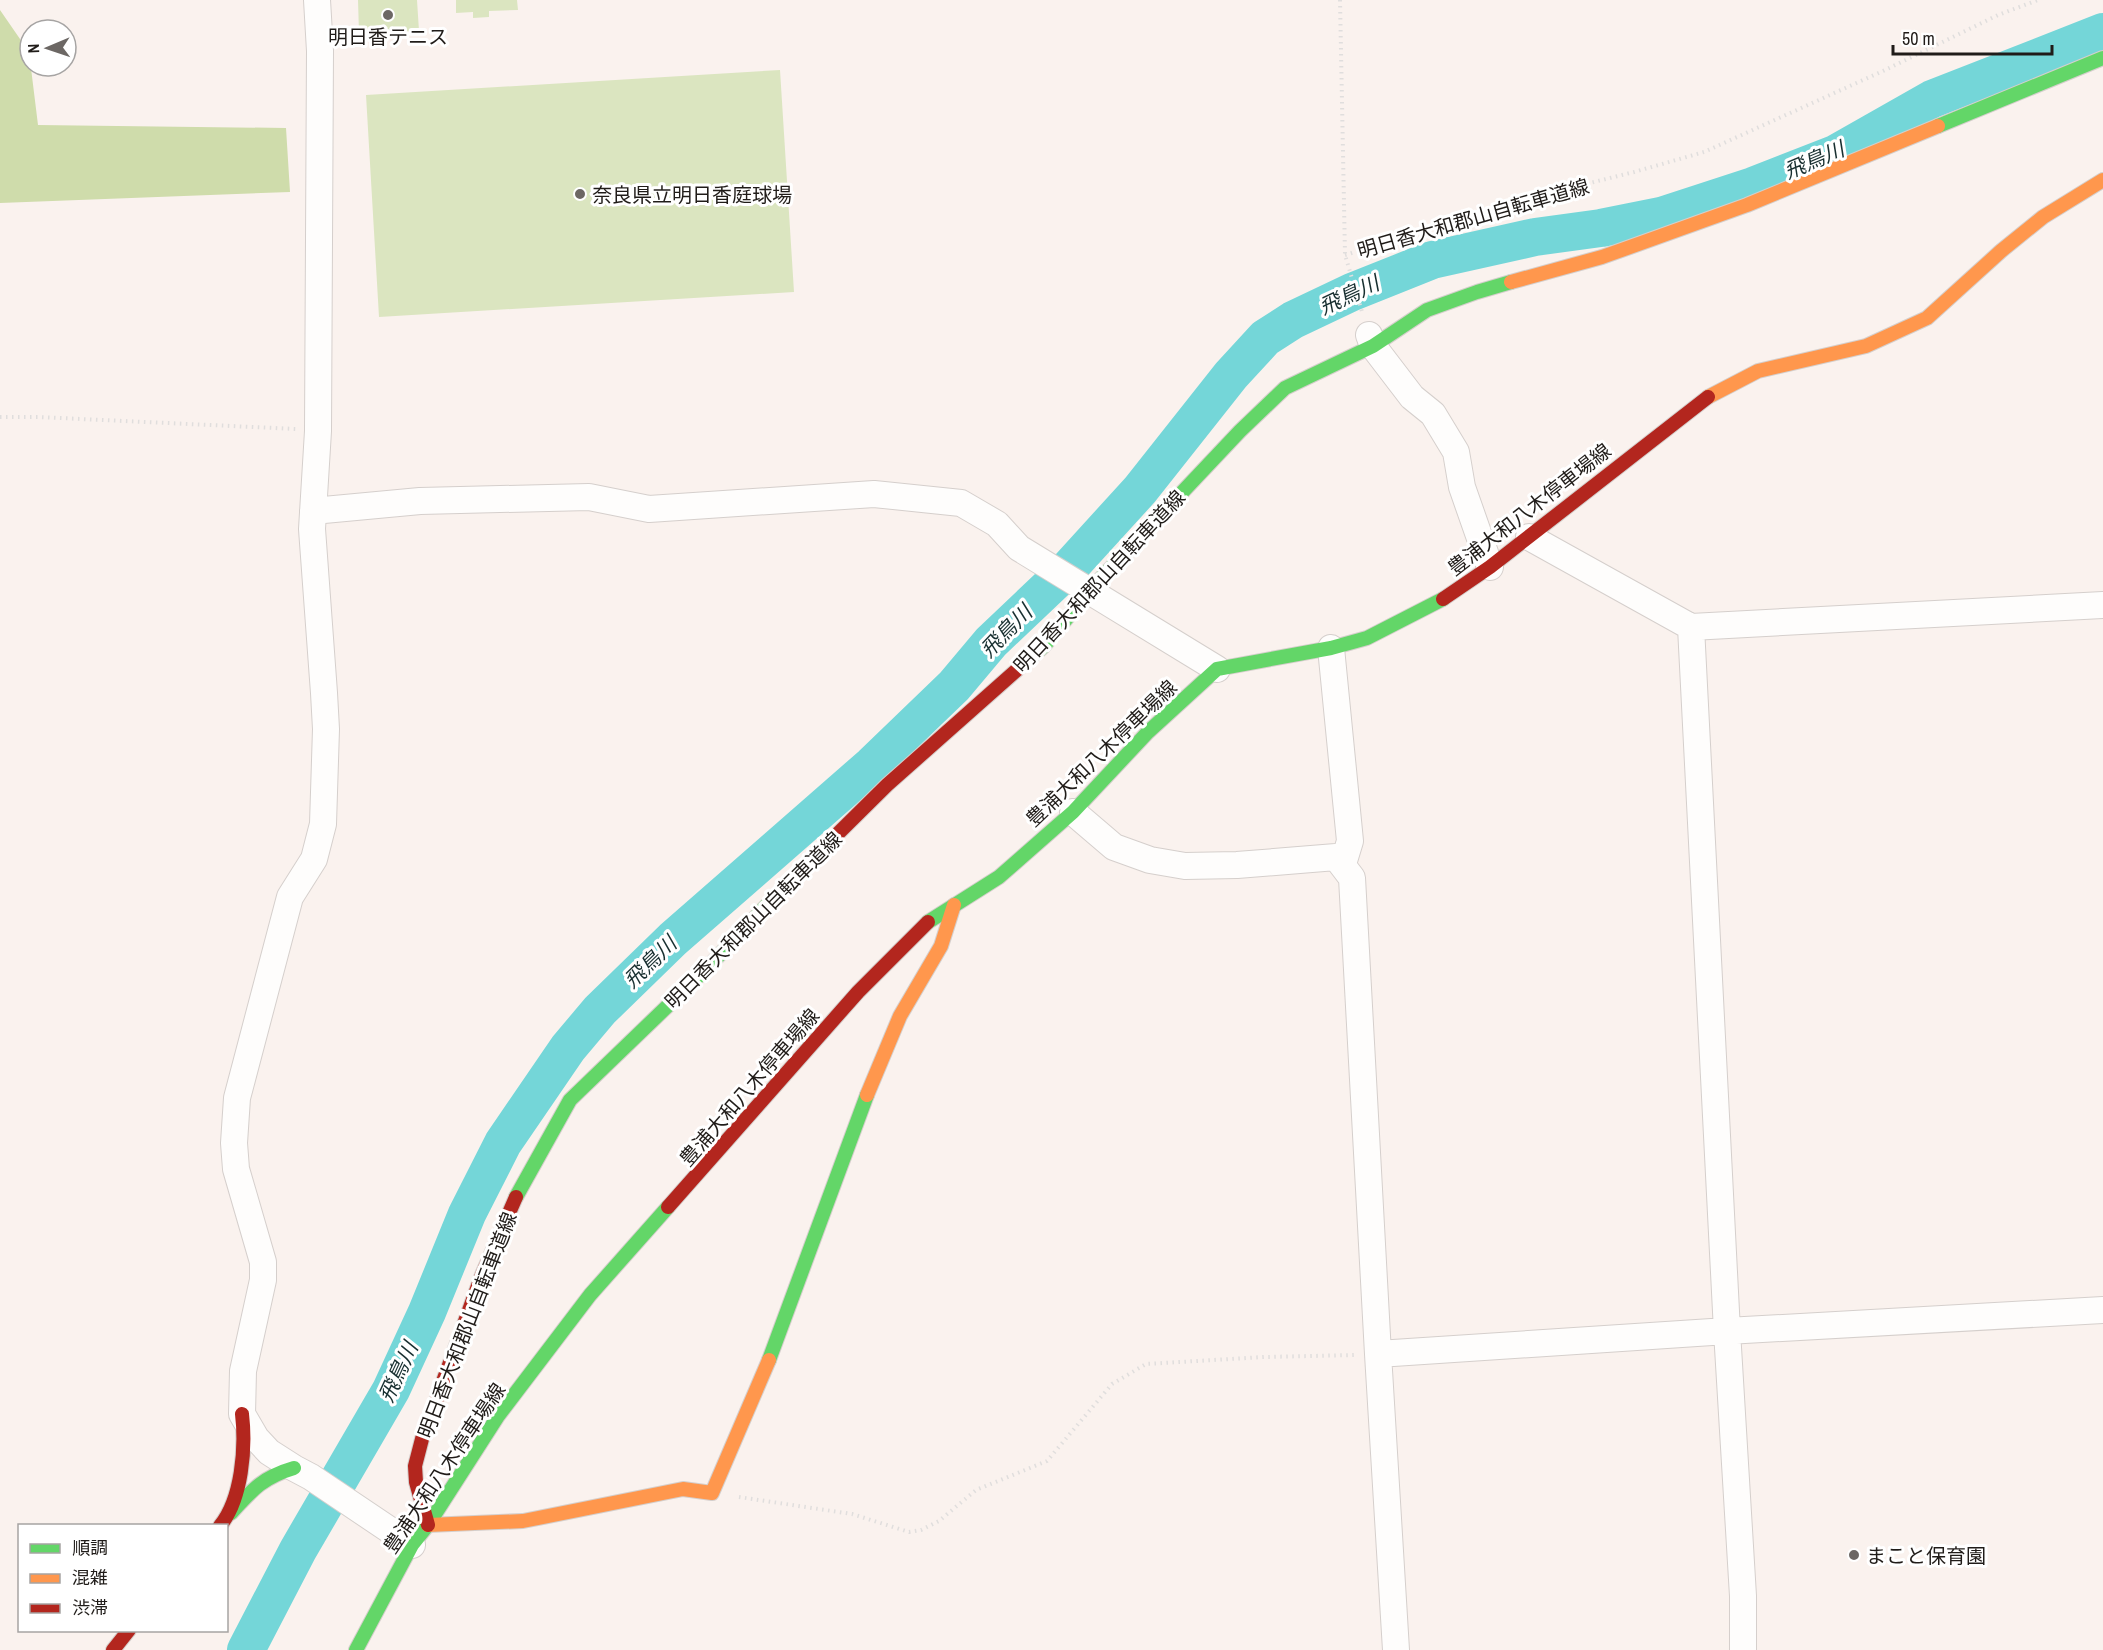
<svg xmlns="http://www.w3.org/2000/svg" width="2103" height="1650" font-family="'Archivo Narrow','Noto Sans JP',sans-serif">
  <style>
    .green { fill: #dbe5c0 }
    .forest { fill: #cfdcab }
    .lines { fill: none; stroke-linecap: round; stroke-linejoin: round }
    .river { stroke: #74d6d8; stroke-width: 38 }
    .street-casing { stroke: #d5cfcc; stroke-width: 28 }
    .fast-casing { stroke: #d5cfcc; stroke-width: 16 }
    .slow-casing { stroke: #d5cfcc; stroke-width: 16 }
    .jam-casing { stroke: #d5cfcc; stroke-width: 16 }
    .path { stroke: #e0dedd; stroke-width: 4; stroke-dasharray: 1.5 4.5; stroke-linecap: butt }
    .street { stroke: #fefdfc; stroke-width: 26 }
    .fast { stroke: #63d668; stroke-width: 14 }
    .slow { stroke: #ff974d; stroke-width: 14 }
    .jam { stroke: #b3261e; stroke-width: 14 }
    .poi-dot { fill: #6c6764; stroke: #fff; stroke-width: 2 }
    .labels { text-anchor: middle; dominant-baseline: central; stroke-width: 6; stroke-linejoin: round; paint-order: stroke }
    .poi-label { font-size: 20px; fill: #201c19; stroke: #fff; text-anchor: start }
    .street-label { font-size: 20px; fill: #201c19; stroke: #fff }
    .water-label { font-size: 21px; font-style: italic; fill: #182f30; stroke: #fff }
  </style>
  <rect width="100%" height="100%" fill="#faf2ee"/>
  <path class="green" d="M358 0H417L419 31 359 33Z
    M456 0H517L518 10 489 11V17L473 18V12L456 13Z
    M780 70 794 292 379 317 366 95Z"/>
  <path class="forest" d="M0 10 29 52 38 125 286 128 290 192 0 203Z"/>
  <g class="lines">
    <path class="river" d="M246 1650 298 1550 391 1390 427 1312 467 1214 503 1143 568 1048 600 1010 673 939 872 765 954 686 991 642 1069 568 1140 490 1231 375 1265 338 1293 320 1352 292 1432 260 1535 237 1601 228 1661 216 1753 186 1835 154 1932 99 2103 32"/>
    <g class="street-casing">
      <path id="street" d="M317 0 320 51 318 431 312 529 324 693 326 729 323 824 314 859 290 897 237 1098 234 1143 236 1169 263 1262V1280L243 1371 242 1414 256 1438 269 1452 294 1468 311 1477 412 1545
        M1369 335 1373 346 1412 397 1433 414 1456 452 1462 487 1490 567
        M313 511 420 501 589 497 649 509 874 494 961 503 997 524 1019 548 1217 669
        M1529 537 1691 627 2103 605
        M1691 627 1727 1331 1743 1596V1650
        M1331 648 1350 841 1343 864
        M1073 812 1114 847 1150 860 1185 866 1237 865 1336 857 1352 878 1378 1354 1396 1650
        M1378 1354 1727 1331 2103 1310"/>
    </g>
    <g class="fast-casing">
      <path id="fast" d="M1938 126 2103 58
        M1027 661 1044 646 1090 590 1240 431 1285 388 1373 346 1427 310 1477 292 1511 282
        M928 922 999 877 1073 812 1148 732 1217 669 1331 648 1367 638 1443 599
        M516 1197 570 1100 707 968 790 881
        M769 1360 867 1095
        M231 1513C252 1490 263 1477 294 1468
        M356 1650 412 1545 428 1525 498 1416 590 1295 668 1207"/>
    </g>
    <g class="slow-casing">
      <path id="slow" d="M1511 282 1602 257 1747 205 1938 126
        M1708 397 1758 371 1866 346 1927 318 2001 251 2043 217 2103 180
        M867 1095 900 1016 941 946 954 905
        M428 1525 523 1521 683 1489 712 1493 769 1360"/>
    </g>
    <g class="jam-casing">
      <path id="jam" d="M1443 599 1490 567 1708 397
        M790 881 887 785 1027 661
        M668 1207 858 992 928 922
        M428 1525 416 1482 415 1466 422 1439 482 1275 516 1197
        M220 1526C242 1499 246 1448 242 1414
        M113 1650 129 1630"/>
    </g>
    <path class="path" d="M1340 0 1345 255 1363 315
      M1345 255 1542 195 1634 172 1704 152 1883 71 1998 15 2038 0
      M0 417H38L296 429
      M739 1497 852 1514 909 1532 921 1530 939 1521 976 1490 1047 1461 1112 1384 1146 1364 1264 1357 1357 1355"/>
    <use href="#street" class="street"/>
    <use href="#fast" class="fast"/>
    <use href="#slow" class="slow"/>
    <use href="#jam" class="jam"/>
  </g>
  <g class="poi-dot">
    <circle cx="388" cy="15" r="6"/>
    <circle cx="580" cy="194" r="6"/>
    <circle cx="1854" cy="1555" r="6"/>
  </g>
  <g class="labels">
    <g class="poi-label">
      <text x="388" y="36" text-anchor="middle">明日香テニス</text>
      <text x="592" y="194">奈良県立明日香庭球場</text>
      <text x="1866" y="1555">まこと保育園</text>
    </g>
    <g class="street-label">
      <text transform="translate(1473 218) rotate(-16)">明日香大和郡山自転車道線</text>
      <text transform="translate(1529 509) rotate(-38)">豊浦大和八木停車場線</text>
      <text transform="translate(1099 581) rotate(-47)">明日香大和郡山自転車道線</text>
      <text transform="translate(1101 753) rotate(-44)">豊浦大和八木停車場線</text>
      <text transform="translate(753 920) rotate(-45)">明日香大和郡山自転車道線</text>
      <text transform="translate(749 1087) rotate(-49)">豊浦大和八木停車場線</text>
      <text transform="translate(467 1325) rotate(-69)">明日香大和郡山自転車道線</text>
      <text transform="translate(444 1468) rotate(-56)">豊浦大和八木停車場線</text>
    </g>
    <g class="water-label">
      <text transform="translate(1814 160) rotate(-23)">飛鳥川</text>
      <text transform="translate(1349 295) rotate(-25)">飛鳥川</text>
      <text transform="translate(1006 631) rotate(-46)">飛鳥川</text>
      <text transform="translate(650 962) rotate(-44)">飛鳥川</text>
      <text transform="translate(398 1372) rotate(-65)">飛鳥川</text>
    </g>
  </g>
  <rect x="18" y="1524" width="210" height="108" fill="#ffffff" stroke="#a6a4a3" stroke-width="1.5"/>
  <rect x="30" y="1544" width="30" height="9" fill="#63d668" stroke="#a6a4a3" stroke-width="1.5"/>
  <text x="72" y="1554" font-size="18" fill="#201c19">順調</text>
  <rect x="30" y="1574" width="30" height="9" fill="#ff974d" stroke="#a6a4a3" stroke-width="1.5"/>
  <text x="72" y="1584" font-size="18" fill="#201c19">混雑</text>
  <rect x="30" y="1604" width="30" height="9" fill="#b3261e" stroke="#a6a4a3" stroke-width="1.5"/>
  <text x="72" y="1614" font-size="18" fill="#201c19">渋滞</text>
  <g transform="translate(48 48) rotate(268)"><circle r="28" fill="#ffffff" stroke="#a6a4a3" stroke-width="1.5"/>
  <path d="M0-4.5L10 22L0 15L-10 22Z" fill="#6c6764"/>
  <text y="-9" font-size="16" font-weight="bold" text-anchor="middle" fill="#201c19">N</text>
  </g>
  <path d="M1893 45v9h159v-9" fill="none" stroke="#201c19" stroke-width="3"/>
  <text x="1902" y="45" font-size="18" fill="#201c19" stroke="#ffffff" stroke-width="4.5" paint-order="stroke">50 m</text>
</svg>
